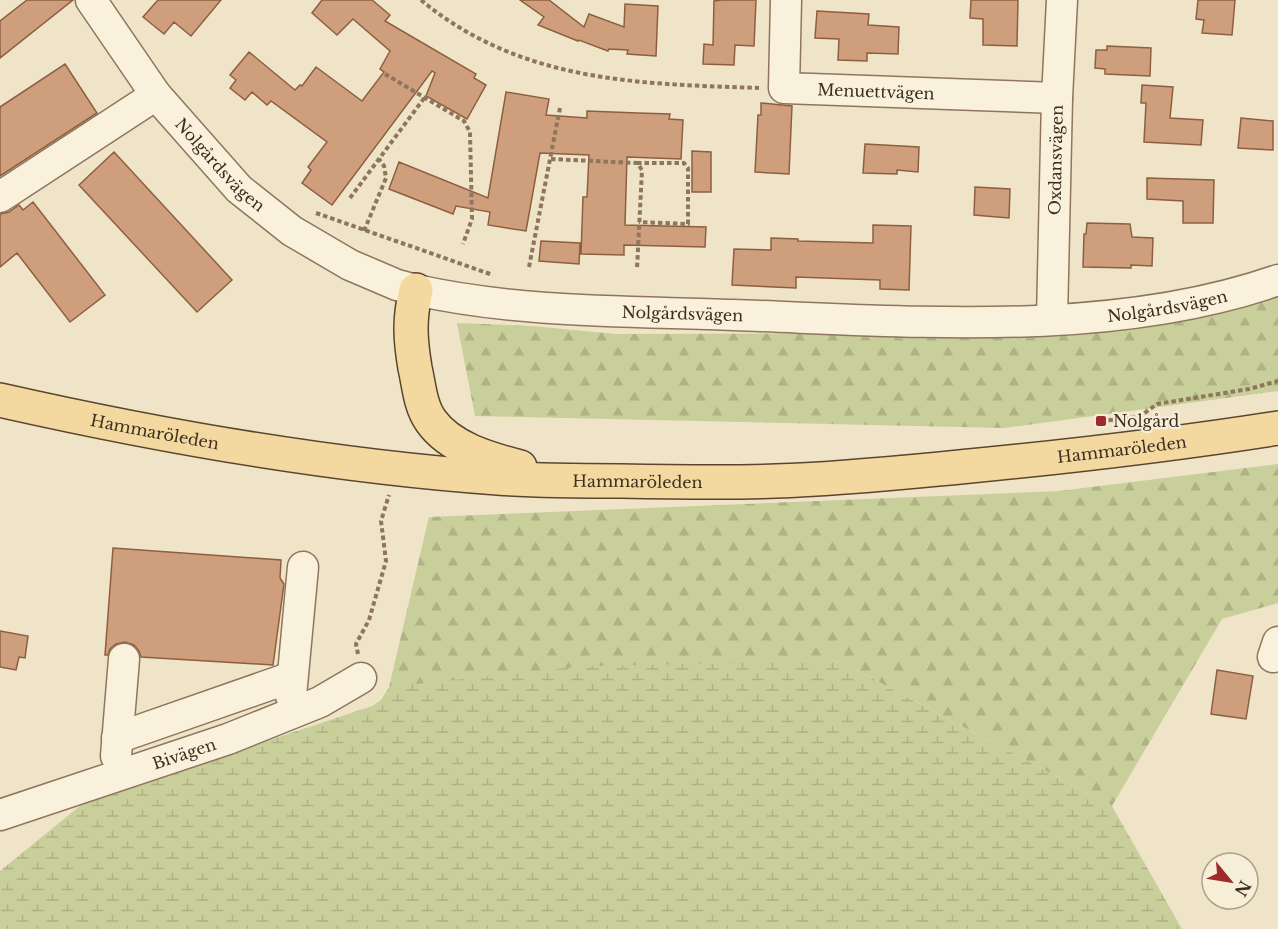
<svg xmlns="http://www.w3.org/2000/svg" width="1278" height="929" font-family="'Libre Baskerville',serif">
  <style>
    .forest { fill: url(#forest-firs) }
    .wetland { fill: url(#wetland-marsh) }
    .building { fill: #cf9f7d; stroke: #8d5f41; stroke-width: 1.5 }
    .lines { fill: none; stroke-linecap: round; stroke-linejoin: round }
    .minor-casing { stroke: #8d765c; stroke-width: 33 }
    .major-casing { stroke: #5b4430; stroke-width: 36 }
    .path { stroke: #8d765c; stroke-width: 4; stroke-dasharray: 4.5 3; stroke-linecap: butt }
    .minor { stroke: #faf1dc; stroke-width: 30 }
    .major { stroke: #f3d9a0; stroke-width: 33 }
    .poi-dot { fill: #9e2a2b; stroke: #f7eed8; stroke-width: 2 }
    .labels { text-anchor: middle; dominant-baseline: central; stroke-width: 4.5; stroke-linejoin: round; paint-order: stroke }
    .street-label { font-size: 16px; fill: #3d2e20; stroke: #f7eed8 }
    .poi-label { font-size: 16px; fill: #3d2e20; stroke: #f7eed8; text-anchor: start }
  </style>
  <defs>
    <pattern id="forest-firs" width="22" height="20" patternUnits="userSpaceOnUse" patternTransform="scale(1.5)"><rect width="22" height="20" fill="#c9cf9b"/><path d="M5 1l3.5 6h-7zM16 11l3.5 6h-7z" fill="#aeb285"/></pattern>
    <pattern id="wetland-marsh" width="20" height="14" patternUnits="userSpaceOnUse" patternTransform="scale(1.5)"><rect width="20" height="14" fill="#c9cf9b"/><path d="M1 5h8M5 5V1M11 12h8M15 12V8" fill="none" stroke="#aeb285"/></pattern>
  </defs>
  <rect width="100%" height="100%" fill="#f0e4c8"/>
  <path class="forest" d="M1278 287V391L1004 428 475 416 457 323 532 326 616 334 856 333Z
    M1278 464V603L1222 619 1112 806 839 661 389 687 429 517 1059 491Z"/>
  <path class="wetland" d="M839 661 1112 806 1182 929H0V871L86 801 372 706 381 700 389 687 585 666Z"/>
  <path class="building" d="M27 0H73L0 58V21Z
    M158 0H221L191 36 174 22 164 34 143 17Z
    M322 0H372L390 15 385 21 476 74 474 78 486 85 467 119 426 96 435 73 432 71 332 205 302 183 311 170 308 167 327 142 271 101 267 105 252 92 245 100 230 88 236 80 230 75 249 52 295 90 300 85 302 86 316 67 362 101 384 72 380 69 390 51 353 19 337 35 312 13Z
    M520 0H549L584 27 589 14 624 27 625 4 658 6 656 56 627 54 628 50 609 49 608 51 579 40 578 41 538 25 544 17Z
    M722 0H756L754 46 735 45 734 65 703 64 704 44 713 45 714 1Z
    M971 0H1018L1017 46 983 45V19L970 18Z
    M1198 0H1235L1232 35 1202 33 1204 20 1196 19Z
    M817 11 869 14 868 25 899 27 898 54 867 53V61L838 60 839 39 815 38Z
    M1107 46 1151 48 1150 76 1105 74V69L1095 68 1096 50H1107Z
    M65 64 97 113 0 176V107Z
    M1142 85 1173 87 1170 118 1203 120 1201 145 1144 142 1146 103H1141Z
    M506 92 549 99 546 115 587 118V111L638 113 670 114 669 119 683 120 681 159 627 157 625 225 706 227 705 247 624 245V255L581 254 583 197H587L589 155 540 153 526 231 488 225 490 212 456 206 453 214 389 189 399 162 488 198Z
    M761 103 792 106 789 174 755 172 758 115H761Z
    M1241 118 1273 121V150L1238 148Z
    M865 144 919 147 918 172 897 170V174L863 173Z
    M692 151 711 152V192H692Z
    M114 152 232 280 197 312 79 185Z
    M1147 178 1214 180 1213 223H1183V201L1147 199Z
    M975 187 1010 189 1009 218 974 215Z
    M33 202 105 295 70 322 17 253 0 267V214L9 212 19 205 23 210Z
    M1087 223 1130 224 1132 237 1153 238 1152 266 1131 265V268L1083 267 1084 234H1086Z
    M873 225 911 226 909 290 880 289V280L796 277V288L732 285 734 249 771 250V238L798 239V241L873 243Z
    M541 241 580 243 579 264 539 261Z
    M113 548 281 560 280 578 284 584 273 665 141 657 139 651 134 645 125 642 116 644 110 649 108 655H105Z
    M0 631 28 636 25 658 19 657 16 670 0 667Z
    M1217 670 1253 676 1246 719 1211 714Z"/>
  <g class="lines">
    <g class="minor-casing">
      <g id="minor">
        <path id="s1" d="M91 0 156 95 239 189 292 231 350 265 397 285 416 290C520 313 627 311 733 315 908 321 1110 339 1278 280"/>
        <path id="s2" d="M786 0 784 88 1057 98"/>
        <path d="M0 197 156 95"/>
        <path id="s3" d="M1052 319 1057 98 1062 0"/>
        <path d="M1273 657 1278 642"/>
        <path d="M291 696 303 567"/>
        <path d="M117 738 292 677"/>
        <path d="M116 756 124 659"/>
        <path id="s4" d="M0 815 228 739 320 702 361 678"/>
      </g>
    </g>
    <g class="major-casing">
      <g id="major">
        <path d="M416 290C409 319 410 338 415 368 419 385 420 406 431 421 450 448 489 459 520 467"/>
        <path id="s5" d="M0 400C164 437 330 466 498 478 539 481 580 481 621 481 673 482 725 483 776 481 841 479 906 472 970 466 1073 456 1176 444 1278 428"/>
      </g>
    </g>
    <path class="path" d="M421 0C520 82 637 84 759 88
      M385 74 464 121 470 132 472 219 463 244
      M551 159 637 163 642 170 637 269
      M637 163H684L688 168V224L639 222
      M350 198 425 97
      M316 213 493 275
      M364 231 386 178 384 166 379 159
      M529 267 560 108
      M1101 421 1139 417 1157 404 1249 389 1278 381
      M358 654 356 644 369 620 386 561 381 521 389 495"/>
    <use href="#minor" class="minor"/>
    <use href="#major" class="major"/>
  </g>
  <rect class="poi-dot" x="1095" y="415" width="12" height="12" rx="3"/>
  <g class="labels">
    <g class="street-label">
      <text stroke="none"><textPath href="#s2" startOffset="180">Menuettvägen</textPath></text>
      <text stroke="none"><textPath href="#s3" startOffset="159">Oxdansvägen</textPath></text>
      <text stroke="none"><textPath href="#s1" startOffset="210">Nolgårdsvägen</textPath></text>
      <text stroke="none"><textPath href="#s1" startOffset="1200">Nolgårdsvägen</textPath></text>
      <text stroke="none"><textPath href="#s1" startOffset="714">Nolgårdsvägen</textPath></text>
      <text stroke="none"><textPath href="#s5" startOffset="158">Hammaröleden</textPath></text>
      <text stroke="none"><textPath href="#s5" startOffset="1130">Hammaröleden</textPath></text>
      <text stroke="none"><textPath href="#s5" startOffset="644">Hammaröleden</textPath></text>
      <text stroke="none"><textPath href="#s4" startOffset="194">Bivägen</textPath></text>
    </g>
    <g class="poi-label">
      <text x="1113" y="421">Nolgård</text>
    </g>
  </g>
  <g transform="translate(1230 881) rotate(120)"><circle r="28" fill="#f7eed8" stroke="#ada18e" stroke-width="1.5"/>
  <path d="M0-4.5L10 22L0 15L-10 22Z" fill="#9e2a2b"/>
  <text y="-9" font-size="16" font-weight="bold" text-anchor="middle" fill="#3d2e20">N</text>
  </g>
</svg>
